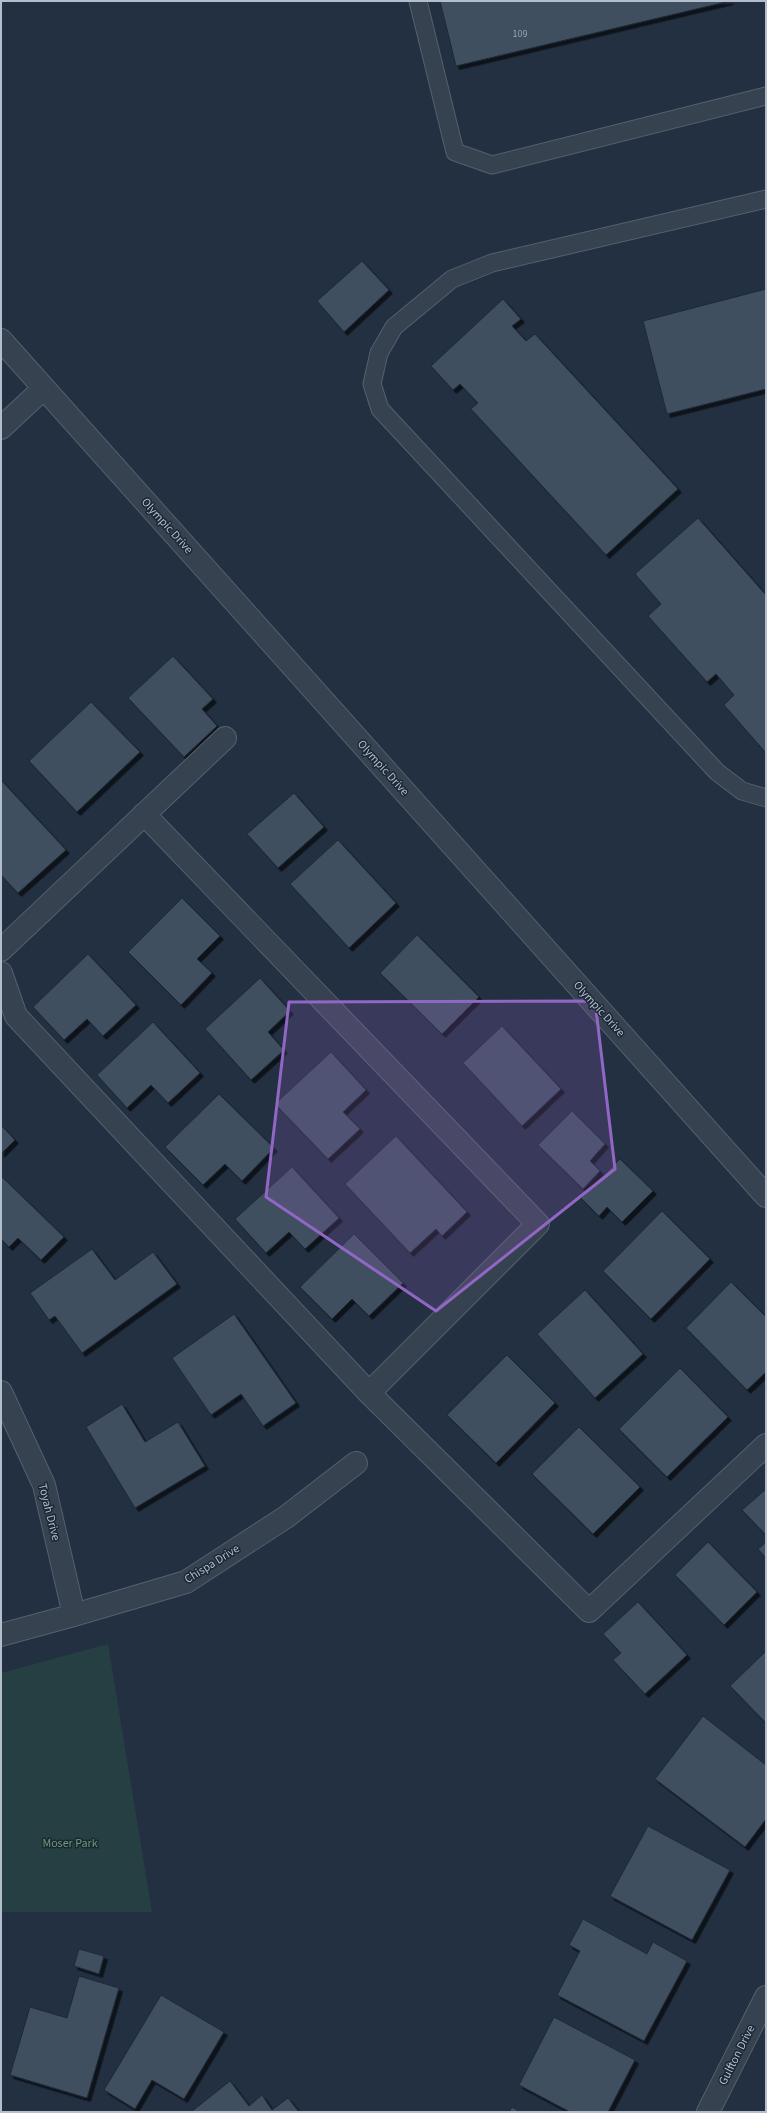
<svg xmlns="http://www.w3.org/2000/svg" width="767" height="2113" font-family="'Source Sans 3',sans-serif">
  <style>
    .green { fill: #253f42 }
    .building { fill: #3f4f60; stroke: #1e2937; filter: url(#shadow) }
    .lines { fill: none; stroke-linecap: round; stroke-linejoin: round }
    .lane-casing { stroke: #55606e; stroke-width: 19 }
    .street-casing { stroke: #55606e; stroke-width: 24 }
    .lane { stroke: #374250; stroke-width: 17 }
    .street { stroke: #374250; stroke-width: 22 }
    .marked { fill: #9266c4; fill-opacity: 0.2; stroke: #9266c4; stroke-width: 3; stroke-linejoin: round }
    .labels { text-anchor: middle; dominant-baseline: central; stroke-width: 3; stroke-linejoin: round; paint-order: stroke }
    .number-label { font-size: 10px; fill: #97a2b0 }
    .street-label { font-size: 12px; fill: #b4bdcb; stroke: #1c2735 }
    .park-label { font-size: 12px; fill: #699d74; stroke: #1c2735 }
  </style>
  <defs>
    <filter id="shadow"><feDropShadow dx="3.5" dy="3.5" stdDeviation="0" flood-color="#0009"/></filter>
  </defs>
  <rect width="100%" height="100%" fill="#233041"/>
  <path class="green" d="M108 1644 152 1912H1V1673Z"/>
  <path class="building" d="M440 1H730L456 66Z
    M362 261 389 290 344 332 317 301Z
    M766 289V389L667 414 643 321Z
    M503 299 521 319 512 326 526 341 535 334 678 489 606 555 471 409 478 403 460 384 453 390 431 366Z
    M698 518 766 595V753L724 705 734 695 716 674 707 682 648 616 661 604 635 574Z
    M173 656 213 699 202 709 217 726 184 757 128 698Z
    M91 702 140 752 77 812 29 761Z
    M1 780 66 850 18 893 1 875Z
    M294 793 324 827 278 868 247 834Z
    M338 840 396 903 349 948 290 884Z
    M182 898 220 936 197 959 212 973 181 1005 128 952Z
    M417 935 479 997 442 1034 380 973Z
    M88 954 136 1005 103 1036 87 1019 64 1040 33 1007Z
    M260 978 290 1011 268 1032 284 1050 251 1080 205 1029Z
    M153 1022 200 1073 168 1103 151 1085 127 1108 97 1075Z
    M502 1026 561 1089 522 1126 463 1063Z
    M331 1052 366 1090 343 1112 360 1129 328 1159 275 1104Z
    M219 1094 274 1148 242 1181 225 1164 203 1185 165 1147Z
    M572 1111 605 1144 590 1161 600 1171 583 1189 538 1145Z
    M1 1125 15 1140 1 1154Z
    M396 1136 467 1212 442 1236 436 1229 410 1253 345 1184Z
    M620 1159 653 1191 622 1222 607 1207 599 1216 581 1198Z
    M292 1167 339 1218 305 1249 289 1232 266 1253 235 1219Z
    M1 1176 64 1237 41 1260 18 1238 9 1247 1 1239Z
    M662 1211 710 1259 651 1319 603 1271Z
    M354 1234 403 1283 369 1316 352 1299 332 1319 300 1287Z
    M92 1249 115 1280 153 1252 177 1284 82 1353 55 1316 49 1320 30 1293Z
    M731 1282 766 1317V1372L747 1390 686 1328Z
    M585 1290 643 1354 595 1398 537 1334Z
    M234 1314 296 1403 263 1426 241 1394 211 1415 172 1358Z
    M507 1355 555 1403 496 1463 447 1415Z
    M680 1368 728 1417 667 1477 619 1429Z
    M122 1404 145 1442 178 1422 205 1466 135 1508 86 1427Z
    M579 1427 640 1487 593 1534 532 1474Z
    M766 1489V1535L742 1510Z
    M708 1542 757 1592 724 1625 675 1575Z
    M766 1542V1558L758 1549Z
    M638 1602 687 1655 645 1694 613 1660 621 1653 603 1634Z
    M766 1651V1723L730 1686Z
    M703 1716 766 1765V1819L745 1847 655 1779Z
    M648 1826 730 1870 692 1940 610 1896Z
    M583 1919 647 1954 653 1942 687 1961 644 2041 557 1995 580 1951 569 1945Z
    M79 1949 104 1956 99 1974 74 1966Z
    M79 1976 119 1988 87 2098 10 2075 30 2007 67 2018Z
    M161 1995 224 2032 184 2099 152 2080 135 2109 104 2090Z
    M554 2017 635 2060 608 2112H570L519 2085Z
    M230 2081 249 2106 262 2095 272 2110 288 2098 299 2112H191Z
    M512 2107 520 2112H509Z"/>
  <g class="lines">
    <g class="lane-casing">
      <path id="lane" d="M418 1 455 152 492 165 766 96
        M766 199 492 263 452 279 394 327 379 353 372 384 380 409 717 772 742 791 766 798"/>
    </g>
    <g class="street-casing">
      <path id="street" d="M1 340 766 1196
        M1 428 44 388
        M144 814 538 1224 369 1393 589 1611 766 1445
        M1 950 225 738
        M1 973 16 1016 369 1393
        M1 1392 44 1485 74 1615
        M1 1635 74 1615 186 1582 286 1517 356 1463
        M708 2112 766 1997"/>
    </g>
    <use href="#lane" class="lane"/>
    <use href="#street" class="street"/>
  </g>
  <path class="marked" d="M595 1001 615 1169 436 1311 266 1197 289 1002Z"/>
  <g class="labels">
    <g class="number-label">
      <text x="520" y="34">109</text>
    </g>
    <g class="street-label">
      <text transform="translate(167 526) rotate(48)">Olympic Drive</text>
      <text transform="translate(383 768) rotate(48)">Olympic Drive</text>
      <text transform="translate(599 1009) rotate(48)">Olympic Drive</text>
      <text transform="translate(49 1512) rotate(76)">Toyah Drive</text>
      <text transform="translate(212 1564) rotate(-32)">Chispa Drive</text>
      <text transform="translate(737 2055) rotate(-63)">Gulfton Drive</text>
    </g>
    <g class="park-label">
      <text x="70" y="1843">Moser Park</text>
    </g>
  </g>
  <rect width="767" height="2113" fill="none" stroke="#b4bdcb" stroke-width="4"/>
</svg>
